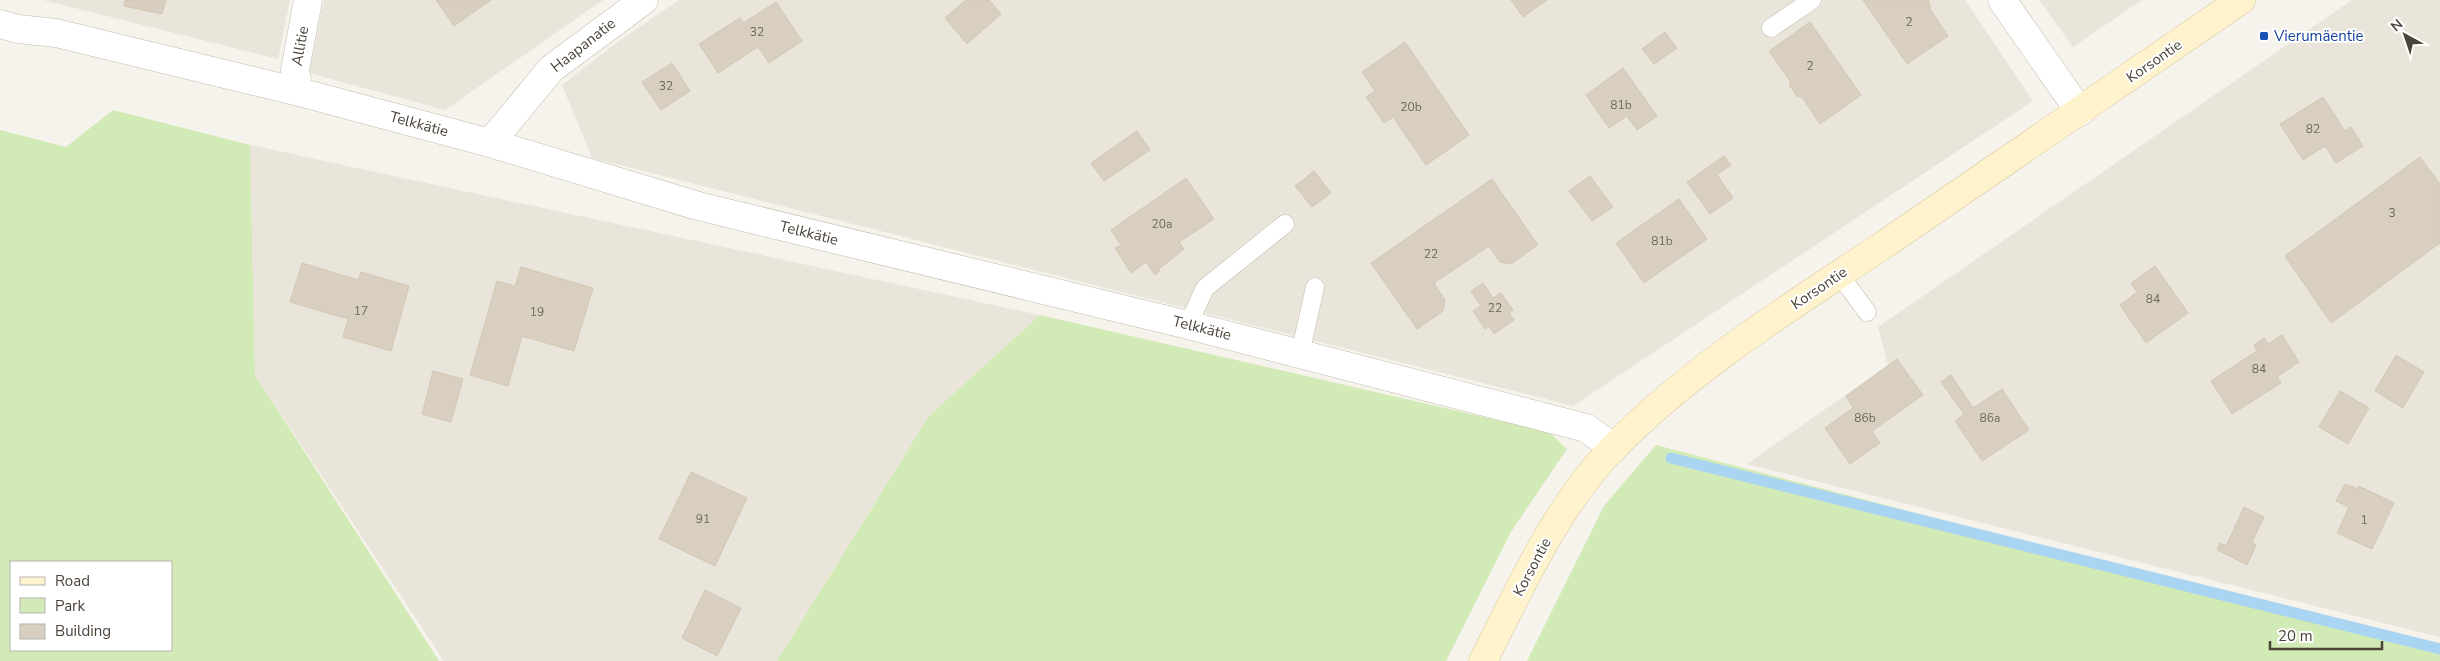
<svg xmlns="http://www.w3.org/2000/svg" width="2440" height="661" font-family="'Nunito Sans',sans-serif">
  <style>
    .residential { fill: #eae5da }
    .green { fill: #d2eab5; fill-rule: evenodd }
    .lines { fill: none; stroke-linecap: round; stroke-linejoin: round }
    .stream { stroke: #a9d4f2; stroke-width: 11 }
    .building { fill: #d8cfc1; stroke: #d3c7b4 }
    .lane-casing { stroke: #c2bbae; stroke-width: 19 }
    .street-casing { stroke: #c2bbae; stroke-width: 29 }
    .secondary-casing { stroke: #d6c79b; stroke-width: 29 }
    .lane { stroke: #fff; stroke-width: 18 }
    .street { stroke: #fff; stroke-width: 28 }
    .secondary { stroke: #fff3cd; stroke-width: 28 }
    .transit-dot { fill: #1a4fb4; stroke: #fff; stroke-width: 2 }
    .labels { text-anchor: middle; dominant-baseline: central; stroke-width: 4; stroke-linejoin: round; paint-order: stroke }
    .number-label { font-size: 12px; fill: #6e675b }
    .transit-label { font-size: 15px; fill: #164399; stroke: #fff; text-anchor: start }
    .street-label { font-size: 15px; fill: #4b4439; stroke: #fff }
  </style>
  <rect width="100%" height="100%" fill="#f6f3ec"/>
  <path class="residential" d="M43 0H290L278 59Z
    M324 0H603L445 110 309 73Z
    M679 0H1965L2033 101 1573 406 592 158 562 85 619 41Z
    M2039 0H2142L2073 47Z
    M2352 0H2440V637L1747 464 1888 365 1878 327Z
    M250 145 1040 315 929 416 777 661H444L255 375Z"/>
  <path class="green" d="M113 110 250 145 255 375 439 661H0V130L66 147ZM171 562V650H11V562Z
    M1040 315 1549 432 1567 449 1511 532 1446 661H777L929 416Z
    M1656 445 2440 650V661H1527L1604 506Z"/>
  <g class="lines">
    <path class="stream" d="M1671 458 2440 649"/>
  </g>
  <path class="building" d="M125 0H166L162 14 124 6Z
    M436 0H491L454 26Z
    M966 0H989L1001 14 967 44 945 18Z
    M1511 0H1547L1523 17Z
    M1863 0H1928L1930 4V9L1948 36 1907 64Z
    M776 2 802 41 769 63 758 47 718 73 699 44 740 18 743 23Z
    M1810 22 1861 95 1820 124 1802 97 1797 96 1790 86V81L1769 51Z
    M1665 32 1677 48 1654 64 1642 49Z
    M1405 42 1469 135 1426 165 1393 117 1384 123 1366 97 1375 91 1362 72Z
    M672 63 690 91 661 110 642 82Z
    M1623 68 1657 116 1637 130 1627 116 1609 128 1586 95Z
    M2323 97 2345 131 2351 127 2363 146 2336 163 2325 146 2303 160 2280 124Z
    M1137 131 1150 150 1104 181 1091 163Z
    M1724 156 1731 165 1717 175 1733 198 1710 214 1687 182Z
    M2420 157 2440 184V243L2331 323 2285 256Z
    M1314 171 1331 193 1312 207 1295 186Z
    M1590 176 1613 207 1592 221 1569 191Z
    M1186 178 1214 219 1179 242 1184 249 1159 269 1160 271 1155 275 1146 262 1131 273 1115 248 1121 245 1111 230Z
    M1492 179 1538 245 1511 264 1500 262 1489 246 1434 283 1445 300 1443 311 1417 329 1371 263Z
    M1679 199 1707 239 1644 283 1616 243Z
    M302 263 358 280 361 272 409 286 391 351 343 337 348 319 290 302Z
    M2155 266 2188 313 2146 343 2120 305 2137 292 2131 283Z
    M521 267 593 288 574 351 522 336 508 386 470 375 497 281 515 286Z
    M1483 283 1493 298 1501 293 1513 310 1509 313 1514 320 1494 334 1489 326 1485 329 1473 311 1481 306 1471 291Z
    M2282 335 2299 362 2277 377 2281 383 2232 414 2211 381 2257 351 2254 345 2264 338 2268 344Z
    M2396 355 2424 372 2403 408 2375 391Z
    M1897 359 1923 395 1872 431 1880 443 1850 464 1825 428 1853 408 1846 396Z
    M433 371 463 379 451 422 422 414Z
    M1951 375 1973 408 2002 389 2029 430 1982 461 1955 421 1964 414 1941 382Z
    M2340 391 2369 408 2348 444 2319 427Z
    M691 472 747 498 715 566 659 539Z
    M2345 484 2358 489 2359 486 2394 503 2372 549 2337 533 2349 507 2336 501Z
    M2244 507 2264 517 2252 542 2256 545 2247 565 2217 550 2220 543 2226 546Z
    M705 590 741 608 717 656 682 638Z"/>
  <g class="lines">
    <g class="lane-casing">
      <path id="lane" d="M1771 28 1812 0
        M1839 274 1867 312
        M1188 325 1205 288 1285 224
        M1300 354 1315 287"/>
    </g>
    <g class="street-casing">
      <path id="street" d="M2002 0 2080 112
        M0 24 18 29 56 33 299 92 490 143 698 206 1188 325 1586 428 1614 448
        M299 92 295 70 308 0
        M490 143 551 69 644 0"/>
    </g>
    <g class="secondary-casing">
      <path id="secondary" d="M1483 661C1521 587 1555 508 1614 447 1693 367 1792 306 1885 244 2004 163 2123 82 2241 0"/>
    </g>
    <use href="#lane" class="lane"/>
    <use href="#street" class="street"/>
    <use href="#secondary" class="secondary"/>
  </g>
  <rect class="transit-dot" x="2259" y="31" width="10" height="10" rx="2.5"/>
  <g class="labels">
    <g class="number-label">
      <text x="1909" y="22">2</text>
      <text x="757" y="32">32</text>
      <text x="1810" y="66">2</text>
      <text x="666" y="86">32</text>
      <text x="1621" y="105">81b</text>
      <text x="1411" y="107">20b</text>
      <text x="2313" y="129">82</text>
      <text x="2392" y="213">3</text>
      <text x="1162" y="224">20a</text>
      <text x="1662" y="241">81b</text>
      <text x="1431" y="254">22</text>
      <text x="2153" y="299">84</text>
      <text x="1495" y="308">22</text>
      <text x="361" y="311">17</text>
      <text x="537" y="312">19</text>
      <text x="2259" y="369">84</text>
      <text x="1865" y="418">86b</text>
      <text x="1990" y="418">86a</text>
      <text x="703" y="519">91</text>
      <text x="2364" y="520">1</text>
    </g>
    <g class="transit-label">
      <text x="2274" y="36">Vierumäentie</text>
    </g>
    <g class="street-label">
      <text transform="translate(583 45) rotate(-38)">Haapanatie</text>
      <text transform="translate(300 46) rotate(-80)">Allitie</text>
      <text transform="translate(2154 61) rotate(-35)">Korsontie</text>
      <text transform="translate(419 124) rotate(15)">Telkkätie</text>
      <text transform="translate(809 233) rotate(14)">Telkkätie</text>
      <text transform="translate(1819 288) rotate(-34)">Korsontie</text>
      <text transform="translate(1202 328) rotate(14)">Telkkätie</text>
      <text transform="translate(1532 567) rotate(-62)">Korsontie</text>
    </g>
  </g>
  <rect x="10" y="561" width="162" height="90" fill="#ffffff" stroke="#b7b4b0"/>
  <rect x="20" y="577" width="25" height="8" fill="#fff3cd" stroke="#b7b4b0"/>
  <text x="55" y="586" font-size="15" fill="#4b4439">Road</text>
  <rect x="20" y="598" width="25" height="15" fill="#d2eab5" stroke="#b7b4b0"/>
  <text x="55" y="611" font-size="15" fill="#4b4439">Park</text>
  <rect x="20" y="624" width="25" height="15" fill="#d8cfc1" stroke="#b7b4b0"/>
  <text x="55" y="636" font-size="15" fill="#4b4439">Building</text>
  <g transform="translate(2405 35) rotate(320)" stroke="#ffffff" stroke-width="4" paint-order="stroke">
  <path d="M0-4L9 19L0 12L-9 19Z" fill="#4b4439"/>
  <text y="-8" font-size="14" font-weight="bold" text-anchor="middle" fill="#4b4439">N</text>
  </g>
  <path d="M2270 641v8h112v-8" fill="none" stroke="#4b4439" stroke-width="2.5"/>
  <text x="2278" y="641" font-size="15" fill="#4b4439" stroke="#ffffff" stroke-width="4" paint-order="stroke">20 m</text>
</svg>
